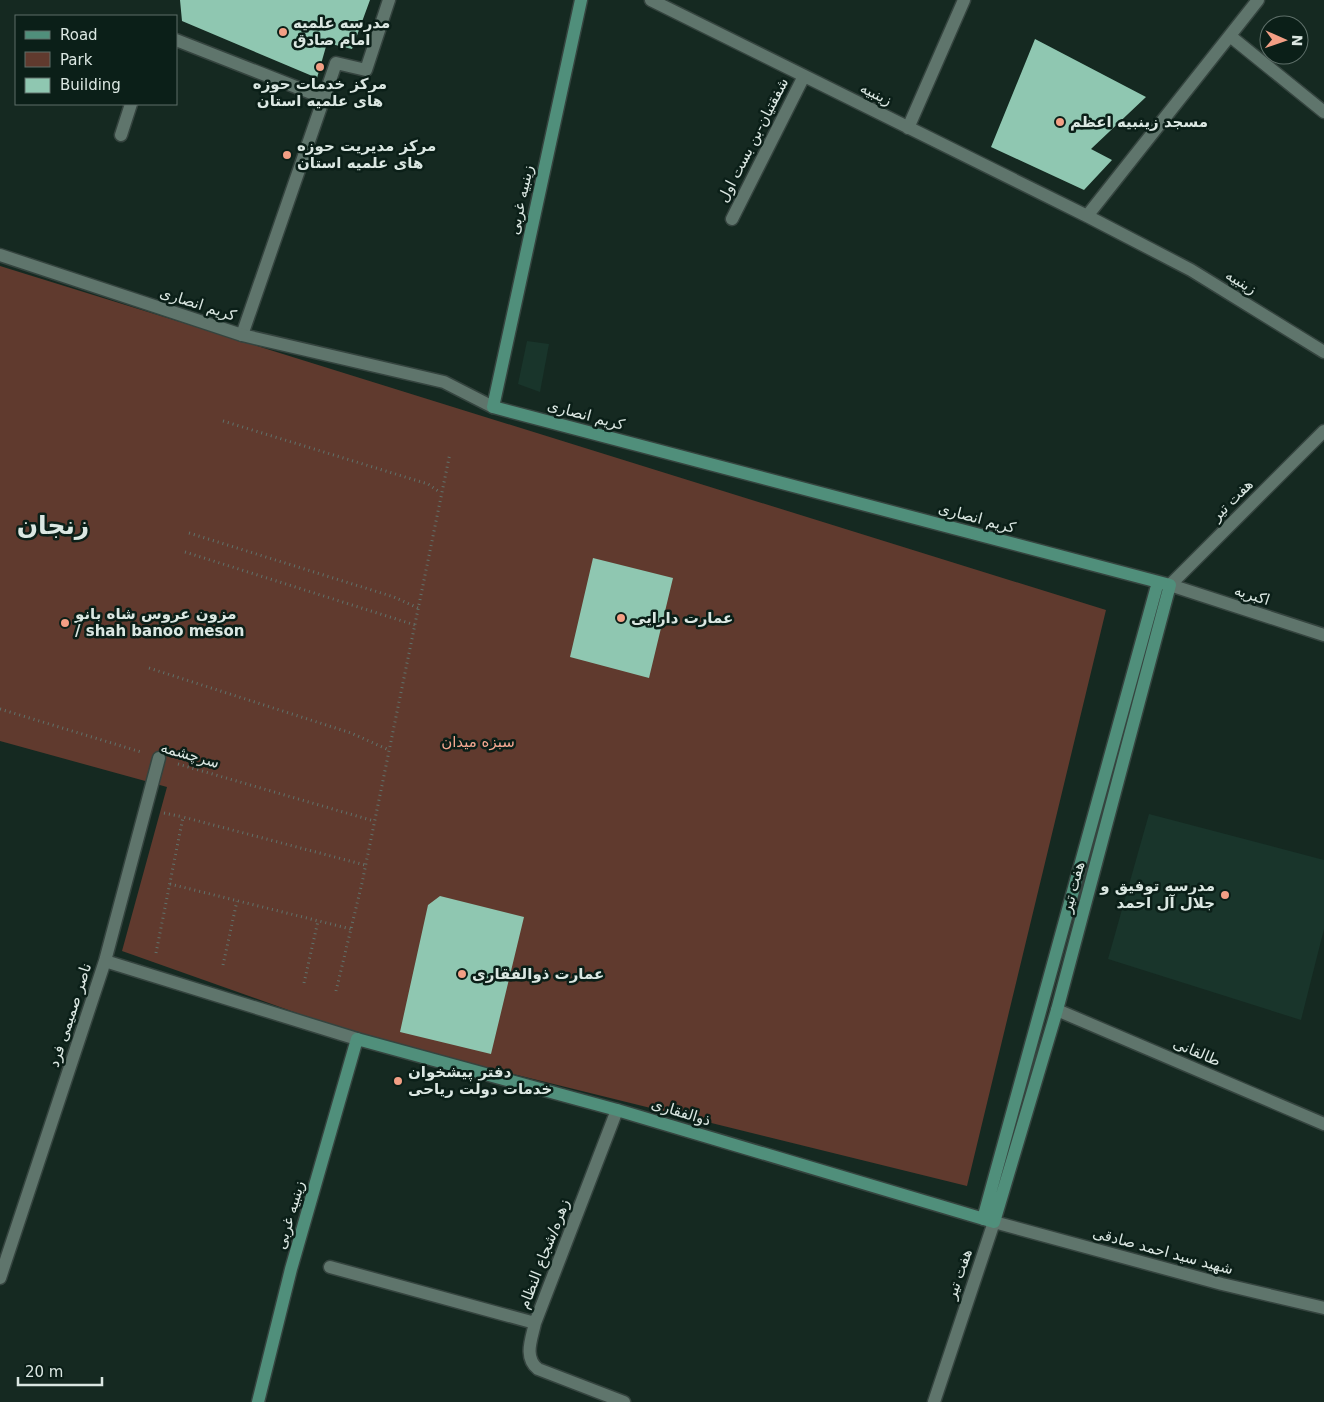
<svg xmlns="http://www.w3.org/2000/svg" width="1324" height="1402" font-family="'DejaVu Sans','Noto Sans Arabic',sans-serif">
  <style>
    .built { fill: #19352b }
    .green { fill: #603a2e }
    .building { fill: #8fc7b1 }
    .lines { fill: none; stroke-linecap: round; stroke-linejoin: round }
    .minor-casing { stroke: #35443f; stroke-width: 15 }
    .tertiary-casing { stroke: #35443f; stroke-width: 15 }
    .secondary-casing { stroke: #35443f; stroke-width: 15 }
    .path { stroke: #61726b; stroke-width: 3; stroke-dasharray: 1 4; stroke-linecap: butt }
    .minor { stroke: #5f756c; stroke-width: 12 }
    .tertiary { stroke: #5f756c; stroke-width: 12 }
    .secondary { stroke: #508f7b; stroke-width: 12 }
    .poi-dot { fill: #f39f85; stroke: #0b1f18; stroke-width: 2 }
    .labels { text-anchor: middle; dominant-baseline: central; stroke-width: 5; stroke-linejoin: round; paint-order: stroke }
    .poi-label { font-size: 15px; font-weight: bold; fill: #dbe7e2; stroke: #0b1f18; text-anchor: start }
    .street-label { font-size: 15px; fill: #dbe7e2; stroke: #0b1f18 }
    .park-label { font-size: 15px; fill: #f5a891; stroke: #0b1f18 }
    .town-label { font-size: 25px; font-weight: bold; fill: #dbe7e2; stroke: #0b1f18 }
  </style>
  <rect width="100%" height="100%" fill="#152921"/>
  <path class="built" d="M527 341 549 344 540 392 518 384Z
    M1149 814 1324 860V929L1301 1020 1108 959Z"/>
  <path class="green" d="M0 266 1106 610 967 1186 367 1038 122 951 167 787 0 741Z"/>
  <path class="building" d="M180 0H370L352 49 327 43 317 78 182 21Z
    M1035 39 1146 97 1091 149 1112 160 1084 190 991 147Z
    M593 558 673 578 649 678 570 657Z
    M440 896 524 917 491 1054 400 1032 428 905Z"/>
  <g class="lines">
    <g class="minor-casing">
      <path id="minor" d="M651 0 1087 216 1191 270 1324 352
        M1230 36 1324 112
        M176 40 324 98
        M908 128 964 0
        M121 135 131 104
        M1087 216 1258 0
        M732 219 804 76
        M242 335 336 63 366 70 389 0
        M1170 585 1324 635
        M105 961 357 1039
        M617 1110 535 1323C532 1338 523 1357 538 1369L624 1402
        M994 1222 1222 1284 1324 1308
        M330 1267 535 1323
        M0 1278 105 961 159 758"/>
    </g>
    <g class="tertiary-casing">
      <path id="tertiary" d="M0 255 242 335 444 382 493 407
        M1170 585 1324 431
        M1057 1010 1324 1124
        M934 1402 994 1222"/>
    </g>
    <g class="secondary-casing">
      <path id="secondary" d="M983 1219 1158 582
        M258 1402 291 1269 357 1039 617 1110 994 1222 1057 1010 1170 585 493 407 581 0"/>
    </g>
    <path class="path" d="M223 421 428 484 438 491
      M189 533 394 597 418 608
      M185 552 415 625
      M149 668 351 733 389 750
      M0 709 141 752
      M178 764 374 821
      M164 813 183 817
      M170 884 351 929
      M156 953 183 817 365 865
      M223 965 237 901
      M304 983 318 921
      M336 991 362 883 450 453"/>
    <use href="#minor" class="minor"/>
    <use href="#tertiary" class="tertiary"/>
    <use href="#secondary" class="secondary"/>
  </g>
  <g class="poi-dot">
    <circle cx="283" cy="32" r="5"/>
    <circle cx="320" cy="67" r="5"/>
    <circle cx="1060" cy="122" r="5"/>
    <circle cx="287" cy="155" r="5"/>
    <circle cx="621" cy="618" r="5"/>
    <circle cx="65" cy="623" r="5"/>
    <circle cx="1225" cy="895" r="5"/>
    <circle cx="462" cy="974" r="5"/>
    <circle cx="398" cy="1081" r="5"/>
  </g>
  <g class="labels">
    <g class="poi-label">
      <text x="293" y="23">مدرسه علمیه<tspan x="293" dy="17">امام صادق</tspan></text>
      <text x="320" y="84" text-anchor="middle">مرکز خدمات حوزه<tspan x="320" dy="17">های علمیه استان</tspan></text>
      <text x="1070" y="122">مسجد زینبیه اعظم</text>
      <text x="297" y="146">مرکز مدیریت حوزه<tspan x="297" dy="17">های علمیه استان</tspan></text>
      <text x="75" y="614">مزون عروس شاه بانو<tspan x="75" dy="17">/ shah banoo meson</tspan></text>
      <text x="631" y="618">عمارت دارایی</text>
      <text x="1215" y="886" text-anchor="end">مدرسه توفیق و<tspan x="1215" dy="17">جلال آل احمد</tspan></text>
      <text x="472" y="974">عمارت ذوالفقاری</text>
      <text x="408" y="1072">دفتر پیشخوان<tspan x="408" dy="17">خدمات دولت ریاحی</tspan></text>
    </g>
    <g class="street-label">
      <text transform="translate(876 94) rotate(26)">زینبیه</text>
      <text transform="translate(753 140) rotate(-63)">شفقتیان-بن بست اول</text>
      <text transform="translate(521 200) rotate(-78)">زینبیه غربی</text>
      <text transform="translate(1241 282) rotate(31)">زینبیه</text>
      <text transform="translate(198 304) rotate(18)">کریم انصاری</text>
      <text transform="translate(586 415) rotate(15)">کریم انصاری</text>
      <text transform="translate(1232 500) rotate(-45)">هفت تیر</text>
      <text transform="translate(977 518) rotate(15)">کریم انصاری</text>
      <text transform="translate(1252 595) rotate(18)">اکبریه</text>
      <text transform="translate(190 755) rotate(16)">سرچشمه</text>
      <text transform="translate(1073 887) rotate(-75)">هفت تیر</text>
      <text transform="translate(70 1015) rotate(-72)">ناصر صمیمی فرد</text>
      <text transform="translate(1197 1052) rotate(23)">طالقانی</text>
      <text transform="translate(681 1112) rotate(17)">ذوالفقاری</text>
      <text transform="translate(290 1215) rotate(-74)">زینبیه غربی</text>
      <text transform="translate(1163 1251) rotate(15)">شهید سید احمد صادقی</text>
      <text transform="translate(544 1254) rotate(-69)">زهره/شجاع النظام</text>
      <text transform="translate(959 1274) rotate(-71)">هفت تیر</text>
    </g>
    <g class="park-label">
      <text x="478" y="742">سبزه میدان</text>
    </g>
    <g class="town-label">
      <text x="53" y="525">زنجان</text>
    </g>
  </g>
  <rect x="15" y="15" width="162" height="90" fill="#0b1f18" stroke="#5e6f69"/>
  <rect x="25" y="31" width="25" height="8" fill="#508f7b" stroke="#5e6f69"/>
  <text x="60" y="40" font-size="15" fill="#dbe7e2">Road</text>
  <rect x="25" y="52" width="25" height="15" fill="#603a2e" stroke="#5e6f69"/>
  <text x="60" y="65" font-size="15" fill="#dbe7e2">Park</text>
  <rect x="25" y="78" width="25" height="15" fill="#8fc7b1" stroke="#5e6f69"/>
  <text x="60" y="90" font-size="15" fill="#dbe7e2">Building</text>
  <g transform="translate(1284 40) rotate(92)"><circle r="24" fill="#0b1f18" stroke="#5e6f69"/>
  <path d="M0-4L9 19L0 12L-9 19Z" fill="#f39f85"/>
  <text y="-8" font-size="14" font-weight="bold" text-anchor="middle" fill="#dbe7e2">N</text>
  </g>
  <path d="M18 1377v8h84v-8" fill="none" stroke="#dbe7e2" stroke-width="2.5"/>
  <text x="25" y="1377" font-size="15" fill="#dbe7e2" stroke="#0b1f18" stroke-width="4" paint-order="stroke">20 m</text>
</svg>
